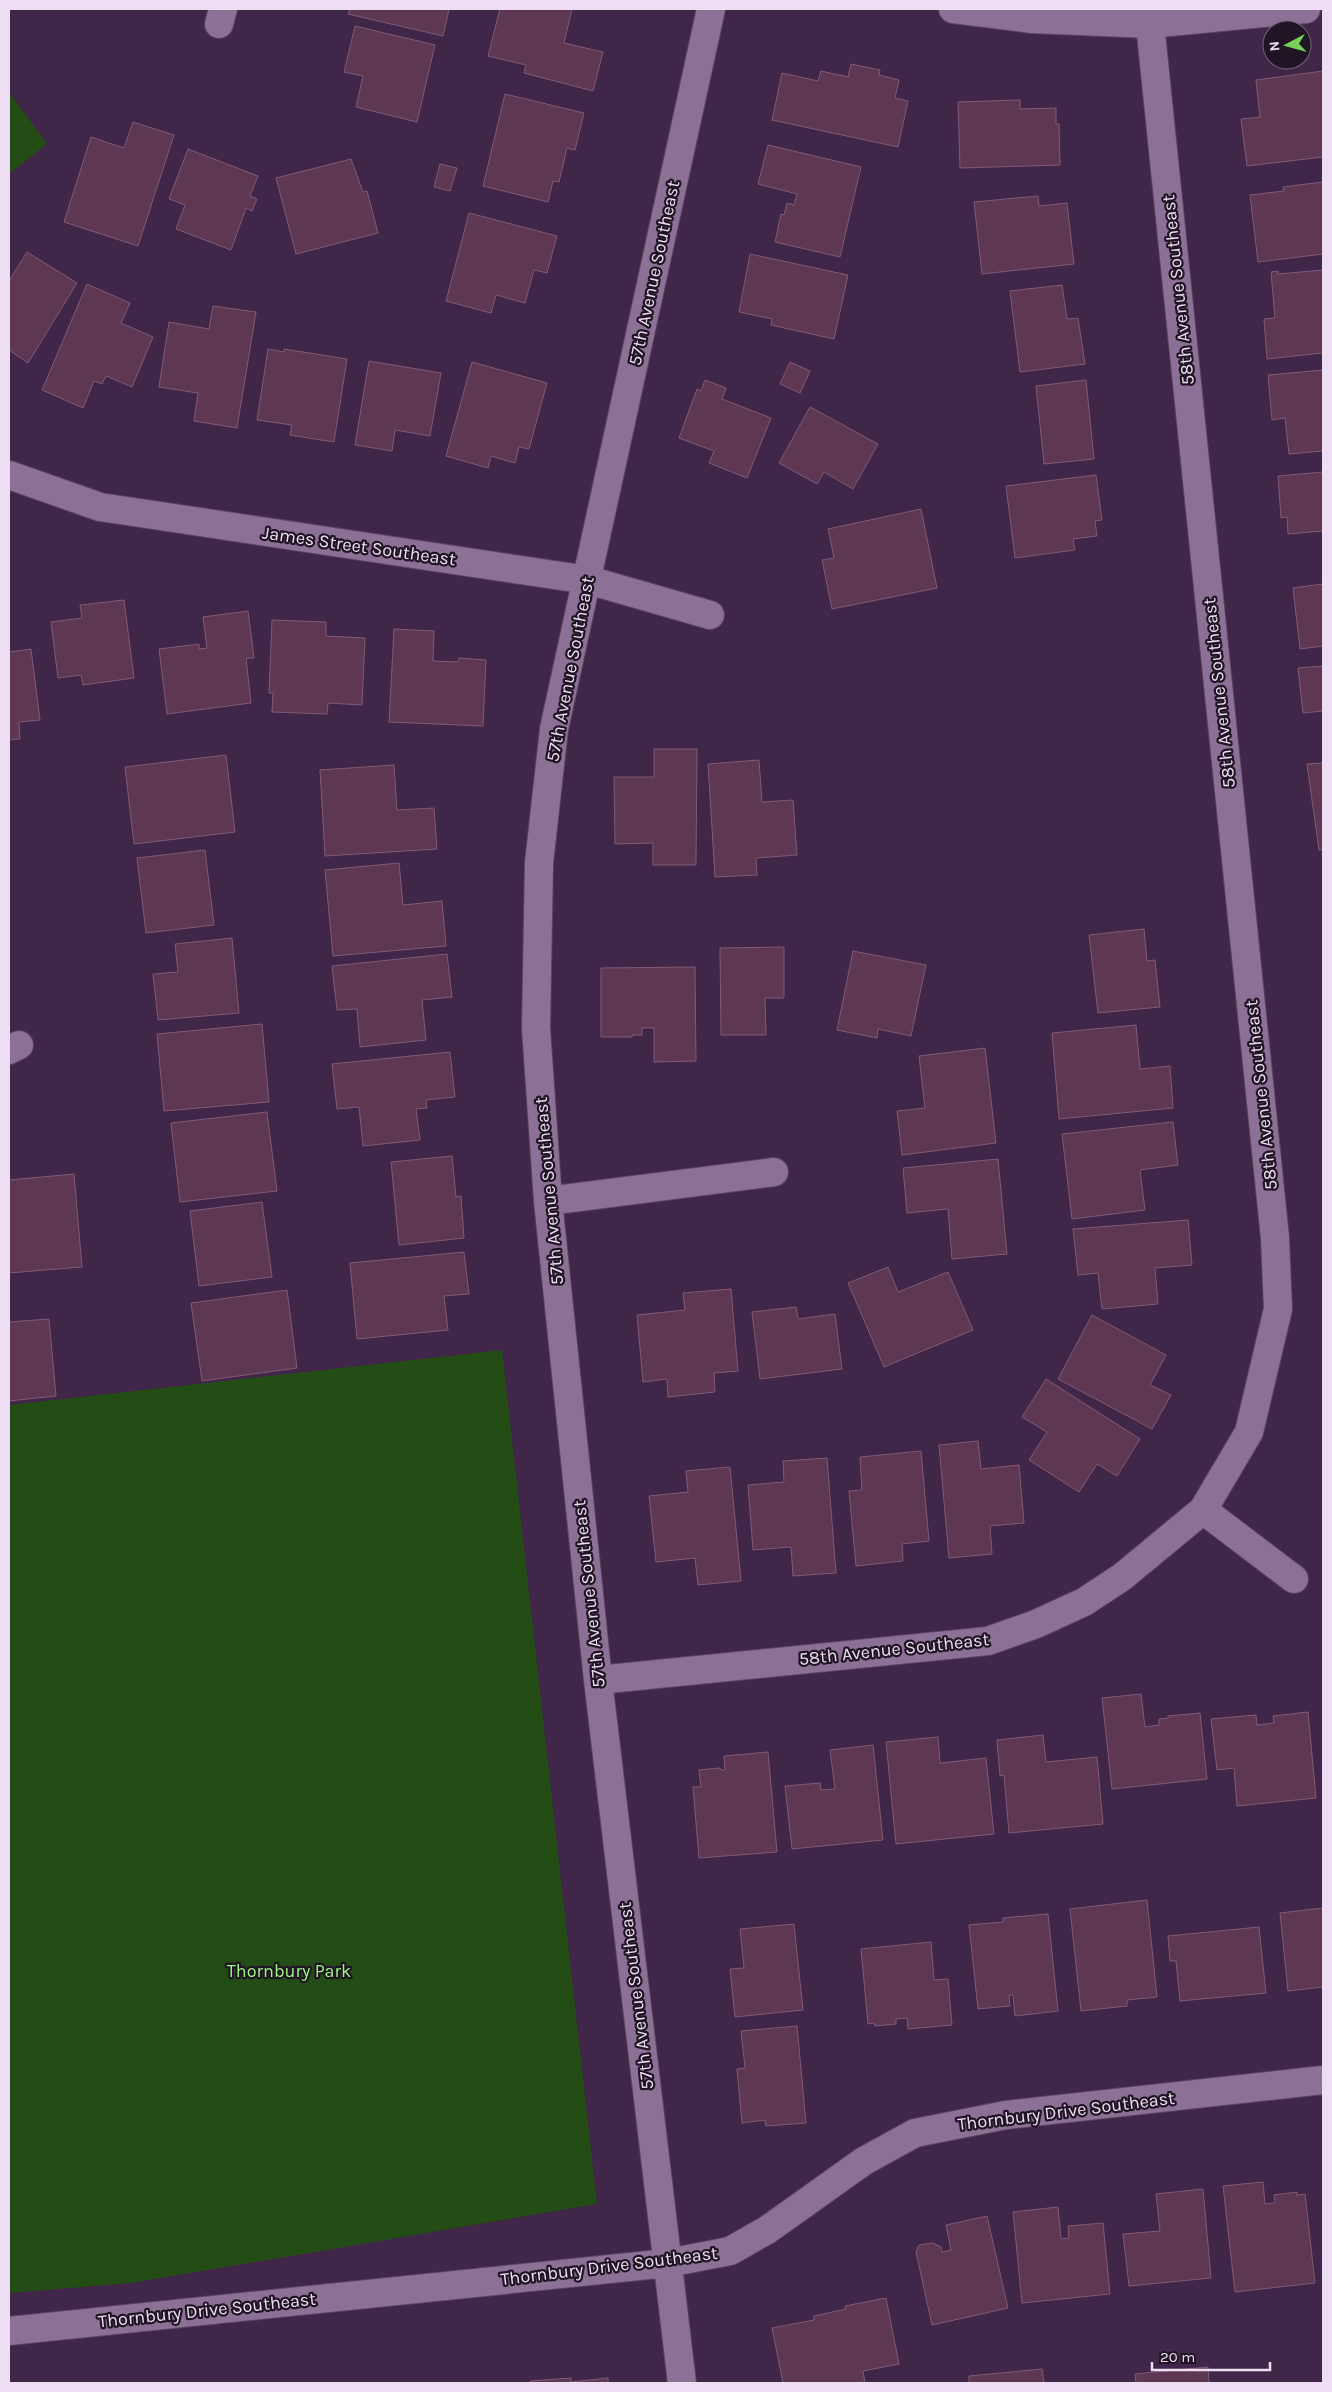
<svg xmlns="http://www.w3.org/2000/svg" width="1332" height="2392" font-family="Karla,sans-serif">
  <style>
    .green { fill: #244d16 }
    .building { fill: #5e3853; stroke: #825a76 }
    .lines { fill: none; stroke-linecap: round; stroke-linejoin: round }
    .minor-casing { stroke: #5a4460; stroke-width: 30 }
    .minor { stroke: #8d7096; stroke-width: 28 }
    .labels { text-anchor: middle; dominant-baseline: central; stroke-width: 4.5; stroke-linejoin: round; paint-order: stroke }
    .street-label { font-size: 18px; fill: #eedef3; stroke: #201524 }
    .park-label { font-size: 18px; fill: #9ff683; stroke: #201524 }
  </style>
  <rect width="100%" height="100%" fill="#402648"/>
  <path class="green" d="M9 92 47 144 9 174Z
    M502 1350 597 2204 131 2283 9 2293V1405Z"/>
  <path class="building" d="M350 9H449L443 36 348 14Z
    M500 9H572L564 43 603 52 593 91 524 73 526 65 488 56Z
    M355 26 435 45 417 122 356 107 363 76 344 72Z
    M851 64 880 70 879 75 899 80 895 98 908 101 898 147 772 120 782 73 818 81 821 71 848 77Z
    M1323 71V157L1247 166 1241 119 1260 117 1256 80Z
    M505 94 584 113 575 150 567 148 559 182 553 181 548 202 483 186Z
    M1020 100V109L1056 108V124H1059L1060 165 960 168 958 102Z
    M133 122 174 135 138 246 64 222 91 137 124 148Z
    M768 145 861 167 840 257 775 242 781 214 784 215 787 203 794 205 797 194 758 184Z
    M188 149 258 176 250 196 257 199 252 211 246 208 231 250 176 229 185 205 169 199Z
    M351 159 363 192 367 191 378 233 296 254 276 178Z
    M440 164 457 168 450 191 434 187Z
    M1323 182V254L1258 262 1250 195 1284 191 1283 187Z
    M1038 196 1039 206 1067 203 1074 264 982 274 974 202Z
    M469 213 557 236 547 273 534 270 525 303 496 295 491 313 446 301Z
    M27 252 77 283 28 363 9 350V281Z
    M750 254 848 275 834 339 771 325 772 319 739 312Z
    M1323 270V353L1267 359 1264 319 1275 318 1271 272 1278 271V274Z
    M87 284 130 303 121 323 153 337 132 387 106 376 102 384 94 381 83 408 42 390Z
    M1062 285 1067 319 1078 318 1085 364 1020 372 1010 291Z
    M213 306 256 312 237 428 194 421 198 393 159 387 169 322 209 329Z
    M268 349 284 352V349L347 359 334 442 290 435 292 425 257 420Z
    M369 361 441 373 430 436 395 430 392 451 355 445Z
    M472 362 547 383 529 449 519 447 515 463 491 456 488 468 446 456Z
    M790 362 810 371 800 393 780 384Z
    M1323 370V451L1289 454 1285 418 1272 420 1268 375Z
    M705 380 726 388 722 399 771 418 747 478 709 463 714 451 679 438 697 389 701 391Z
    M1086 380 1094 459 1044 464 1036 386Z
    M810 407 878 444 853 489 824 472 817 484 779 463Z
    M1323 472V538L1322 531 1288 534 1287 517 1281 518 1278 476Z
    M1096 475 1102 520 1095 521 1097 536 1073 539 1075 550 1015 558 1006 486Z
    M921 509 937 588 832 609 822 560 834 558 828 529Z
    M1323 584V646L1300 649 1293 588Z
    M124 600 134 678 83 685 81 675 58 678 51 622 82 618 80 605Z
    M248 611 254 658H246L251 703 167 714 159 649 199 644V649L207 648 203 617Z
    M272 620 326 622V636L365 638 362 705 328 703 327 714 272 712 273 693H269Z
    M394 629 434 631 433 661 458 662 459 658 486 660 483 726 389 722Z
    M31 649 40 720 19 722 20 739 9 740V652Z
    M1323 666V711L1303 713 1298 668Z
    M654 749H697L696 865H653V843L615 844 614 777H654Z
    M226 755 235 832 134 844 125 767Z
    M759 760 762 802 793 800 797 855 756 858 757 875 715 877 708 764Z
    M1323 763V850H1319L1307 764Z
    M394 765 397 810 434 808 437 849 325 856 320 770Z
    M205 850 214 925 146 933 137 858Z
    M399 863 403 905 442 901 446 946 333 956 325 870Z
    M1144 929 1147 961 1155 960 1160 1007 1098 1013 1089 935Z
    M232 938 239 1013 158 1020 153 974 178 972 175 944Z
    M784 947V998H765L766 1035H721L720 948Z
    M853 951 926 965 911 1036 878 1029 877 1038 837 1030Z
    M447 954 452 997 422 1000 426 1040 360 1047 357 1009 337 1010 332 966Z
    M695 967 696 1061 654 1062V1028H642V1035H632V1037H601V968Z
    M262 1024 269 1102 164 1111 157 1034Z
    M1136 1025 1140 1069 1170 1066 1173 1108 1059 1119 1052 1033Z
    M985 1048 996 1143 902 1155 897 1111 925 1108 919 1056Z
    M450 1052 455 1097 426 1100 427 1108 416 1109 420 1140 363 1146 359 1107 337 1109 332 1064Z
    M267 1112 277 1191 180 1202 171 1123Z
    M1173 1122 1178 1165 1140 1170 1145 1210 1072 1219 1062 1134Z
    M452 1156 456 1197 461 1196 464 1238 399 1245 391 1162Z
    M998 1159 1007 1254 952 1259 948 1209 907 1213 903 1168Z
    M74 1174 82 1267 9 1273V1180Z
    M262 1202 272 1277 199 1286 190 1211Z
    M1188 1220 1192 1265 1155 1268 1158 1304 1102 1309 1098 1273 1078 1275 1073 1229Z
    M464 1252 469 1294 444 1296 448 1330 357 1339 350 1263Z
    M888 1267 898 1292 948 1272 973 1330 884 1367 848 1283Z
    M731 1289 738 1371 714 1373 715 1392 668 1397 667 1379 643 1382 637 1315 685 1310 683 1293Z
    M287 1290 297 1368 202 1381 191 1303Z
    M796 1307 798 1319 835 1314 842 1369 760 1379 752 1312Z
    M1092 1315 1166 1355 1150 1385 1171 1395 1152 1429 1058 1379Z
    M49 1319 56 1396 9 1401V1322Z
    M1046 1379 1140 1439 1117 1476 1097 1464 1079 1492 1029 1460 1047 1432 1022 1417Z
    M978 1441 981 1469 1019 1465 1024 1523 990 1526 992 1554 949 1558 939 1445Z
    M921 1451 929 1541 902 1544 903 1561 856 1566 849 1491 862 1490 860 1457Z
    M827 1458 836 1573 793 1576 791 1547 753 1550 748 1485 784 1482 783 1461Z
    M730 1467 741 1581 698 1585 695 1558 656 1562 649 1496 688 1492 686 1471Z
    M1141 1694 1145 1727 1159 1725V1719L1168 1718V1716L1200 1713 1207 1779 1112 1789 1102 1698Z
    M1308 1712 1316 1798 1237 1806 1234 1768 1217 1770 1211 1719 1256 1715 1257 1725 1274 1723 1273 1716Z
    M1043 1735 1046 1762 1097 1757 1103 1824 1009 1833 1004 1775 1000 1776 997 1740Z
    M938 1737 940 1763 986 1758 994 1834 896 1844 886 1742Z
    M873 1745 883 1840 792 1849 785 1786 820 1783 821 1790 835 1789 830 1750Z
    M768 1752 777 1852 699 1858 693 1787H701L699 1770 720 1768 721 1770H725L724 1756Z
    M1147 1900 1157 1997 1127 2000V2006L1081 2011 1070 1909Z
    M1323 1908V1987L1288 1991 1280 1913Z
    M1048 1914 1058 2011 1015 2016 1013 1995H1009L1010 2006 978 2009 969 1925 1003 1922V1918Z
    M794 1924 803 2010 735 2017 730 1969 744 1968 740 1929Z
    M1259 1927 1266 1993 1180 2001 1176 1961H1170L1168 1936Z
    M931 1942 934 1980 948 1979 952 2025 908 2029 907 2018 896 2019V2024L875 2026 874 2023 868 2024 861 1949Z
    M797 2026 806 2123 766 2126 765 2120 742 2123 737 2069 745 2068 741 2031Z
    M1263 2182 1265 2204 1275 2203 1274 2195 1297 2192V2195L1305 2194 1315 2283 1235 2292 1223 2186Z
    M1203 2189 1211 2278 1129 2286 1123 2234 1160 2231 1156 2194Z
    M1058 2207 1061 2239 1069 2238 1068 2226 1103 2223 1110 2294 1022 2303 1013 2212Z
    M987 2216 1008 2308 932 2325 916 2252 919 2245 933 2243 941 2247 942 2252 951 2250 946 2225Z
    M886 2298 899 2364 863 2371 865 2383H783L772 2328 814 2320V2316L846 2309 845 2306Z
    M1208 2367 1209 2383H1136L1135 2374Z
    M1042 2369 1044 2383H969V2376Z
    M571 2378V2382L608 2378V2383H531L530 2381Z"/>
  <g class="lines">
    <g class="minor-casing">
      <path id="minor" d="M953 9 1032 19 1150 24 1306 9
        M219 24 223 9
        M9 475 100 507 588 580 710 615
        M9 1050 19 1045
        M548 1201 774 1172
        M1203 1510 1294 1579
        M598 1680 988 1641 1036 1624 1084 1602 1122 1577 1203 1510 1249 1432 1278 1309 1275 1238 1150 24
        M9 2331 668 2263 730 2251 767 2230 864 2161 915 2133 1006 2115 1323 2080
        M682 2383 598 1680 548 1201 536 1028 539 863 554 729 711 9"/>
    </g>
    <use href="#minor" class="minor"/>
  </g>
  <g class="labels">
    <g class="street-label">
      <text transform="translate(654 273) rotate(-78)">57th Avenue Southeast</text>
      <text transform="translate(1178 290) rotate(-96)">58th Avenue Southeast</text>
      <text transform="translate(359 546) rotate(8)">James Street Southeast</text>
      <text transform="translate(570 669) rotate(-79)">57th Avenue Southeast</text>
      <text transform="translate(1219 693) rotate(-96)">58th Avenue Southeast</text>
      <text transform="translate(1261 1095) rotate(-96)">58th Avenue Southeast</text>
      <text transform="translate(549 1191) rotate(-95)">57th Avenue Southeast</text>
      <text transform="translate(589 1594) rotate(-96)">57th Avenue Southeast</text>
      <text transform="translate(894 1649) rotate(-6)">58th Avenue Southeast</text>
      <text transform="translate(636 1996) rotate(-97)">57th Avenue Southeast</text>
      <text transform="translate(1066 2111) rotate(-7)">Thornbury Drive Southeast</text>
      <text transform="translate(609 2266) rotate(-7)">Thornbury Drive Southeast</text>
      <text transform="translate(207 2310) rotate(-6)">Thornbury Drive Southeast</text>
    </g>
    <g class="park-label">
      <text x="289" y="1971">Thornbury Park</text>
    </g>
  </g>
  <rect width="1332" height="2392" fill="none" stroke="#eedef3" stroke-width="20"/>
  <g transform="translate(1287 45) rotate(264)"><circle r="24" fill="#201524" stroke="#726577"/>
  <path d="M0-4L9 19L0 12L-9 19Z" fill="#77d259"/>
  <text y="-8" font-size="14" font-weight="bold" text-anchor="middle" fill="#eedef3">N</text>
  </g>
  <path d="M1152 2362v8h118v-8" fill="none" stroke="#eedef3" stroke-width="2.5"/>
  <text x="1160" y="2362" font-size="15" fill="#eedef3" stroke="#201524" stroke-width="4" paint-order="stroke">20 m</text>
</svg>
